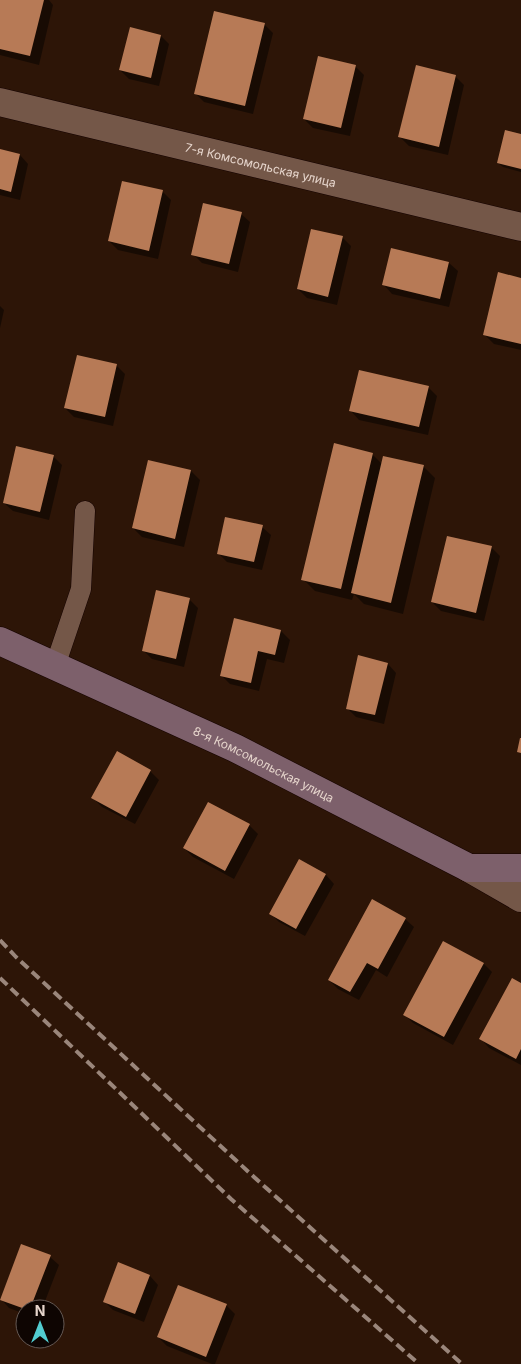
<svg xmlns="http://www.w3.org/2000/svg" width="521" height="1364" font-family="Inter,sans-serif">
  <style>
    .shadow { fill: #0007 }
    .building { fill: #b77a56 }
    .lines { fill: none; stroke-linecap: round; stroke-linejoin: round }
    .lane-casing { stroke: #140200; stroke-width: 21 }
    .street-casing { stroke: #140200; stroke-width: 29 }
    .secondary-casing { stroke: #140200; stroke-width: 29 }
    .lane { stroke: #745748; stroke-width: 20 }
    .street { stroke: #745748; stroke-width: 28 }
    .secondary { stroke: #7d606b; stroke-width: 28 }
    .rail { stroke: #9a867b; stroke-width: 4; stroke-dasharray: 10 5; stroke-linecap: butt }
    .labels { text-anchor: middle; dominant-baseline: central; stroke-width: 5; stroke-linejoin: round; paint-order: stroke }
    .street-label { font-size: 12px; fill: #e6d5cc; stroke: #0e0502 }
  </style>
  <rect width="100%" height="100%" fill="#2d1507"/>
  <path class="shadow" d="M0 0H49L53 5 39 65 0 55Z
    M264 24 273 33 253 114 204 102 196 94Z
    M161 36 169 44 159 86 129 79 120 70Z
    M355 66 364 75 350 136 313 128 304 119Z
    M455 76 464 85 448 155 409 146 400 137Z
    M521 135V172L503 167 498 163Z
    M0 151 20 155 28 164 20 200 0 195Z
    M163 192 171 200 158 259 118 250 109 241Z
    M241 214 250 222 238 272 202 263 193 254Z
    M342 237 351 246 337 305 307 298 298 289Z
    M449 263 458 271 449 307 392 294 384 285Z
    M521 279V350L494 344 485 335Z
    M0 306 4 310 0 328Z
    M116 365 125 374 113 426 74 417 65 408Z
    M428 387 437 396 428 435 359 420 351 411Z
    M372 454 382 464 423 466 435 478 403 614 364 604 354 594 352 600 315 591 303 579Z
    M53 456 62 465 49 520 13 511 4 503Z
    M149 461 191 471 200 480 184 547 142 537 133 528Z
    M262 527 271 535 262 570 227 562 218 553Z
    M491 547 500 556 484 621 441 611 432 602Z
    M189 599 198 608 184 667 152 659 143 650Z
    M281 631 290 640 284 663 267 659 259 691 230 684 221 675Z
    M388 664 396 673 384 724 356 717 347 708Z
    M150 771 159 780 135 824 102 807 93 798Z
    M249 825 258 834 234 879 193 857 184 848Z
    M326 875 334 884 305 936 279 922 270 913Z
    M405 919 414 927 387 977 376 970 359 1000 338 989 329 980Z
    M484 964 492 972 453 1045 413 1023 404 1014Z
    M521 985V1065L489 1048 481 1039Z
    M50 1257 59 1265 42 1309H25V1314L9 1308 1 1299Z
    M150 1276 158 1285 144 1322 113 1310 104 1301Z
    M226 1305 235 1314 215 1364H212L167 1346 158 1337Z"/>
  <path class="building" d="M0 0H44L30 56 0 49Z
    M214 11 265 23 245 106 194 94Z
    M130 27 161 35 151 78 119 70Z
    M318 56 356 65 341 128 303 119Z
    M416 65 456 75 439 147 398 137Z
    M505 130 521 134V169L497 163Z
    M0 149 20 154 11 192 0 189Z
    M122 181 163 190 149 251 108 241Z
    M203 203 242 212 229 264 191 255Z
    M311 229 343 236 328 297 297 289Z
    M391 248 449 262 440 299 382 285Z
    M498 272 521 278V344L483 335Z
    M77 355 117 364 105 417 64 408Z
    M359 370 429 386 419 427 349 411Z
    M334 443 373 453 341 589 301 580Z
    M16 446 54 455 40 512 3 503Z
    M383 456 424 465 391 603 351 593Z
    M148 460 191 470 175 539 132 528Z
    M225 517 263 525 254 562 217 554Z
    M447 536 492 546 476 613 431 602Z
    M156 590 190 598 176 659 142 651Z
    M234 618 281 630 275 655 258 651 251 683 220 676Z
    M358 655 388 663 375 715 346 709Z
    M520 738H521V753L517 752Z
    M117 751 151 770 126 817 91 798Z
    M208 802 250 824 225 871 183 848Z
    M299 859 326 874 296 929 269 914Z
    M372 899 406 918 378 969 367 963 350 992 328 980Z
    M443 941 484 963 444 1037 403 1015Z
    M512 978 521 983V1049L516 1059 479 1039Z
    M21 1244 51 1255 30 1309H25L0 1300Z
    M118 1262 150 1275 135 1314 103 1302Z
    M178 1285 227 1304 206 1357 157 1337Z"/>
  <g class="lines">
    <g class="lane-casing">
      <path id="lane" d="M55 666 81 589 85 511"/>
    </g>
    <g class="street-casing">
      <g id="street">
        <path id="s1" d="M0 102 521 227"/>
        <path d="M469 868 521 898"/>
      </g>
    </g>
    <g class="secondary-casing">
      <g id="secondary">
        <path id="s2" d="M0 641 235 748 469 868H521"/>
      </g>
    </g>
    <use href="#lane" class="lane"/>
    <use href="#street" class="street"/>
    <use href="#secondary" class="secondary"/>
    <path class="rail" d="M0 940 16 957 254 1177 462 1364
      M0 978 231 1199 419 1364"/>
  </g>
  <g class="labels">
    <g class="street-label">
      <text stroke="none"><textPath href="#s1" startOffset="268">7-я Комсомольская улица</textPath></text>
      <text stroke="none"><textPath href="#s2" startOffset="291">8-я Комсомольская улица</textPath></text>
    </g>
  </g>
  <g transform="translate(40 1324)"><circle r="24" fill="#0e0502" stroke="#645853"/>
  <path d="M0-4L9 19L0 12L-9 19Z" fill="#52ccd0"/>
  <text y="-8" font-size="14" font-weight="bold" text-anchor="middle" fill="#e6d5cc">N</text>
  </g>
</svg>
